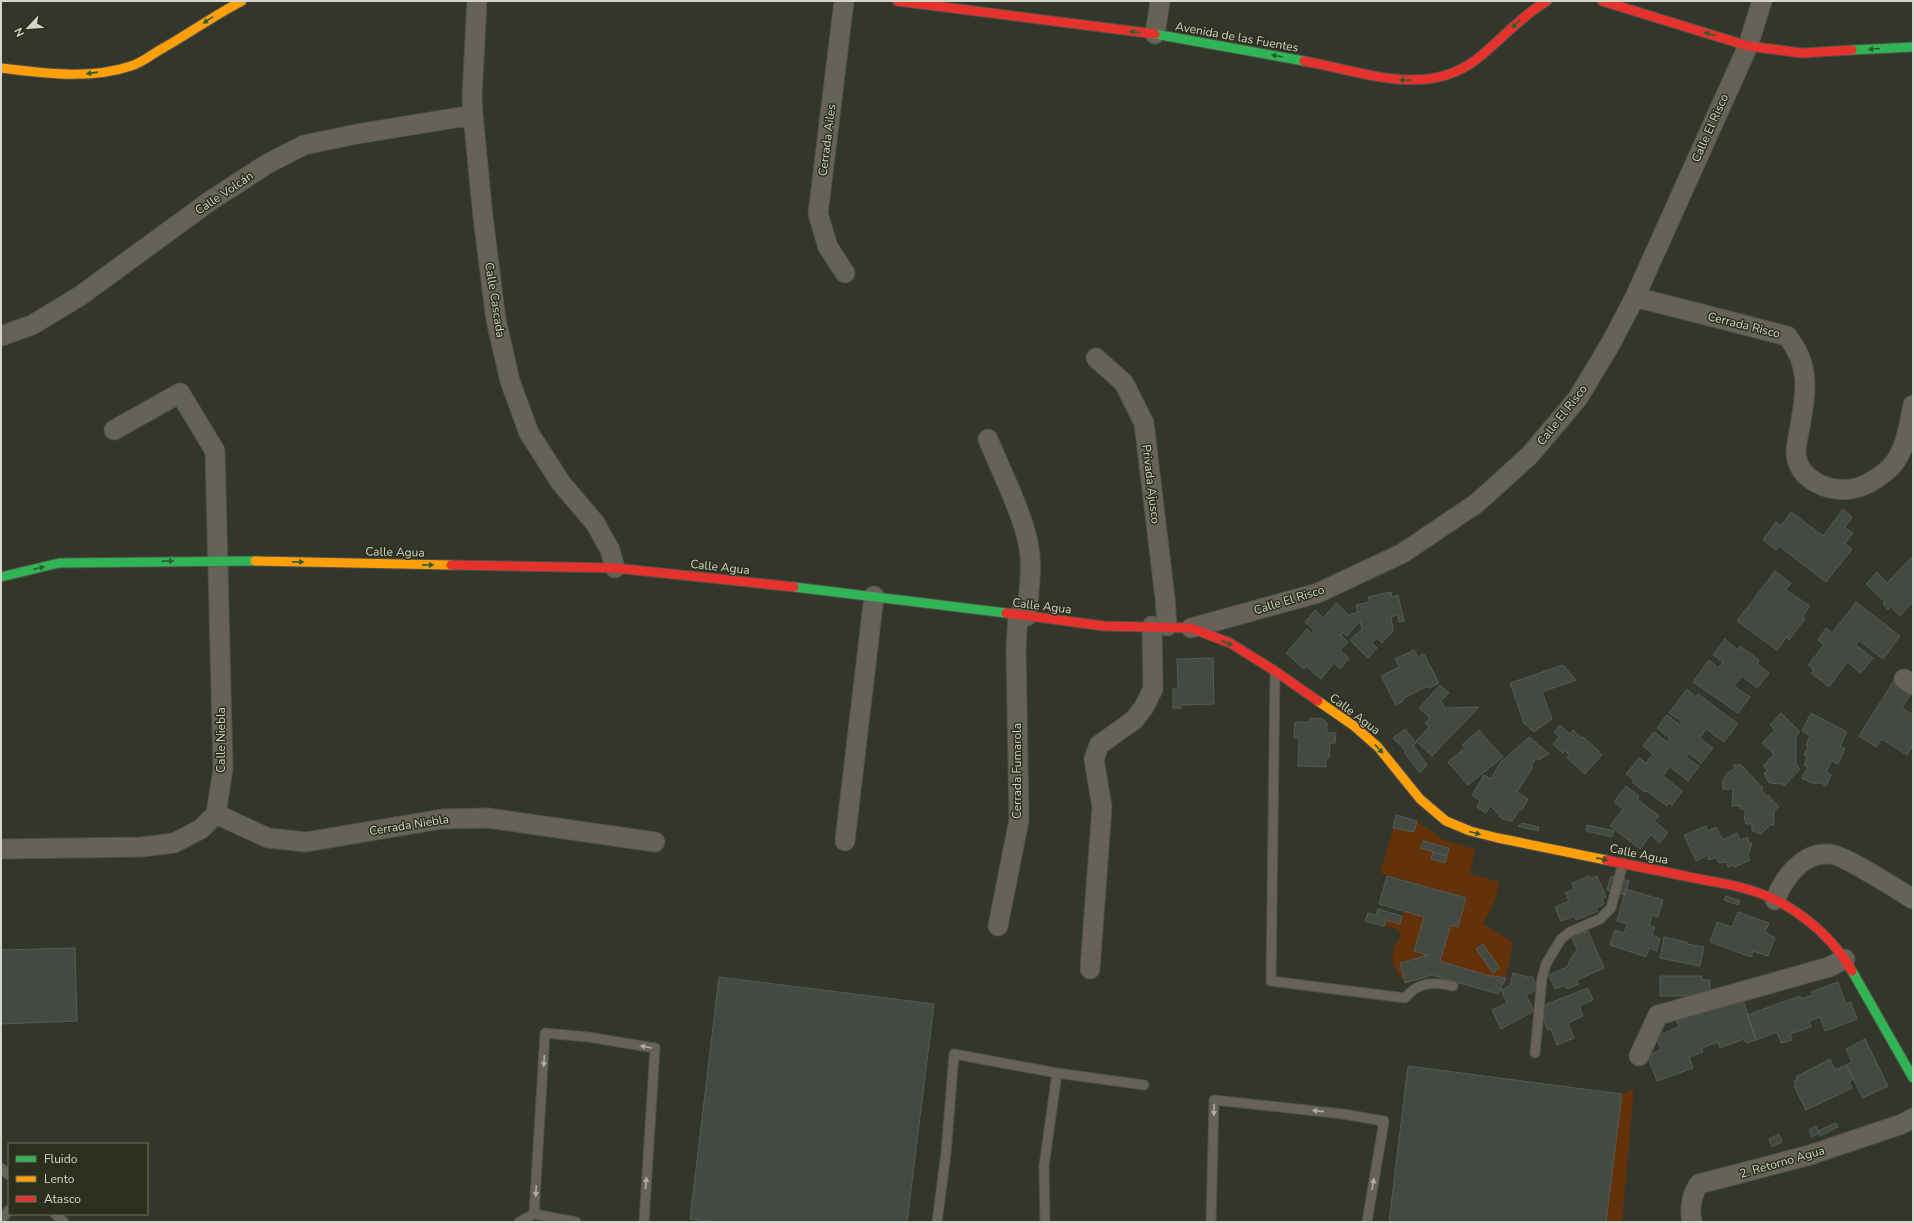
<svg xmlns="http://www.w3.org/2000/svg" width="1914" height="1223" font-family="'Nunito Sans',sans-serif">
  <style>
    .green { fill: #63320a }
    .building { fill: #444a42; stroke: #565b53 }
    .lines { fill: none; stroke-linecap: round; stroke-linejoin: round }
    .lane-casing { stroke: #4f5248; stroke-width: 11 }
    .street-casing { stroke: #4f5248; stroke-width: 21 }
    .fast-casing { stroke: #4f5248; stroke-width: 11 }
    .slow-casing { stroke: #4f5248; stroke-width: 11 }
    .jam-casing { stroke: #4f5248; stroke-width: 11 }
    .lane { stroke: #676257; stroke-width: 9 }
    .street { stroke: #676257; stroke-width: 19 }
    .fast { stroke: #30b455; stroke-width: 9 }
    .slow { stroke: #ff9f0a; stroke-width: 9 }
    .jam { stroke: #e5322d; stroke-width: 9 }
    .oneway { fill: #2d5e30 }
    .oneway2 { fill: #adada2 }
    .labels { text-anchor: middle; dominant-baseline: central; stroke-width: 3; stroke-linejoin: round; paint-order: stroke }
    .street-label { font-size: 12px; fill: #d3d6ca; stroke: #2b301c }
  </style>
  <rect width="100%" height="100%" fill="#33362a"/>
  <path class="green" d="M1417 821 1444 840 1475 849 1470 874 1500 882 1495 901 1483 924 1513 942 1506 978 1486 975 1440 961 1451 925 1458 927 1466 898 1380 873 1393 828 1414 832Z
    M1404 911 1424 917 1414 950 1428 955 1400 963 1405 983C1398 974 1390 962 1393 950 1395 943 1401 939 1400 932L1395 928 1384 926 1386 920 1400 924Z
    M1634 1089 1622 1222H1606L1622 1094Z"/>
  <path class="building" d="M1843 509 1852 517 1845 527 1853 533 1845 544 1852 549 1826 582 1779 546 1776 550 1763 540 1776 522 1781 526 1791 512 1823 536Z
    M1913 556V602L1900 616 1891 607 1888 610 1883 604 1885 602 1866 584 1877 572 1887 583Z
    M1775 571 1791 583 1786 590 1810 606 1802 617 1805 619 1789 640 1787 637 1777 650 1737 621Z
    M1391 592 1392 597 1398 595 1404 621 1399 622 1398 615 1391 617 1393 631 1382 643 1377 638 1372 643 1377 648 1368 658 1350 640 1362 629 1360 621 1347 636 1343 633 1341 635 1348 642 1340 650 1349 658 1340 669 1334 663 1321 679 1306 666 1304 669 1286 653 1307 629 1311 633 1314 630 1305 622 1315 610 1323 618 1336 603 1349 615 1358 612 1356 605 1370 602 1368 597Z
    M1856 602 1900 636 1883 659 1859 640 1856 645 1873 658 1861 673 1847 662 1829 687 1811 673 1814 670 1808 665 1824 645 1818 640 1826 628 1832 633Z
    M1725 639 1738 650 1740 646 1759 660 1757 664 1769 673 1757 688 1742 676 1734 686 1750 697 1738 713 1693 682 1709 660 1718 668 1723 662 1713 655Z
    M1414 650 1418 657 1424 654 1439 683 1429 688 1428 686 1402 699 1403 701 1396 705 1381 676 1399 667 1395 659Z
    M1213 658 1214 704 1181 705V708H1173V689H1178L1177 659Z
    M1563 665 1576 680 1542 692 1552 719 1534 732 1524 723 1510 683Z
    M1895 679 1913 690 1902 708 1913 715V745L1907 755 1882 739 1876 747 1859 736Z
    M1440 685 1449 693 1441 701 1445 708 1479 707 1432 756 1416 741 1429 727 1425 723 1430 718 1419 708Z
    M1687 689 1696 697 1698 694 1738 724 1724 742 1706 729 1700 738 1713 748 1701 763 1689 753 1686 757 1699 766 1688 781 1670 767 1663 776 1682 791 1672 805 1669 803 1667 806 1647 791 1645 792 1632 782 1634 780 1626 774 1639 758 1646 763 1653 754 1643 746 1654 732 1667 742 1670 738 1657 728 1667 715 1680 725 1682 722 1669 713Z
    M1781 713 1800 732 1796 736V764L1800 769 1784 786 1782 784 1769 783 1764 773 1768 771 1763 766 1774 754 1762 743 1775 730 1770 725Z
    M1811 713 1847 732 1840 746 1845 749 1838 764 1832 761 1826 772 1831 775 1826 786 1821 783H1811L1802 778 1808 767 1804 765 1807 757 1804 755 1808 746 1806 745 1810 736 1802 731Z
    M1310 718 1323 719 1327 723V733H1336L1335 743H1330L1329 758H1326V767L1298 766 1299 738H1294L1295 722H1310Z
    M1560 725 1570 734 1573 730 1582 738 1583 737 1599 751 1598 752 1602 755 1585 774 1567 758 1569 755 1565 751 1563 753 1553 744 1559 737 1554 732Z
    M1405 729 1416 743 1413 745 1427 765 1420 773 1404 752 1406 751 1393 738Z
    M1479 730 1503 757 1468 785 1448 762 1465 748 1462 745Z
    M1529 737 1549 754 1538 760 1536 758 1531 766 1533 767 1517 792 1528 799 1522 810 1520 809 1513 820 1509 821 1501 818 1494 809 1490 806 1486 813 1477 807 1480 801 1472 795 1484 775 1491 779 1500 763Z
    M1734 765H1741L1763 788 1761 790 1766 796 1768 795 1779 807 1774 810V825H1770L1761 834 1752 831V824H1746L1744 816 1746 809H1740V806H1732L1733 789H1723V780L1727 773 1734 769Z
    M1626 786 1639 796 1637 799 1659 816 1654 821 1668 832 1660 843 1651 835 1640 849 1610 826 1623 809 1614 802Z
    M1396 815 1417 821 1414 832 1393 828Z
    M1522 823 1539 827 1538 831 1518 826Z
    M1587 825 1614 831 1612 837 1586 831Z
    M1706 826 1708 831 1716 827 1723 840 1737 833 1740 840 1747 837 1750 844 1752 843 1748 855 1750 860 1735 867 1734 865 1728 867 1726 862 1719 863 1716 857 1709 860 1707 855 1696 861 1684 835Z
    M1423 841 1449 848 1447 856 1421 848Z
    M1433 852 1447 856 1445 863 1431 859Z
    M1387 876 1466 898 1458 927 1451 925 1440 961 1486 975 1506 978 1498 994 1432 975 1405 983 1400 963 1428 955 1414 951 1424 917 1379 904Z
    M1589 876 1591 879 1597 876 1606 897 1602 899 1604 904 1596 908 1598 911 1576 920 1574 916 1561 921 1555 907 1569 901 1565 893 1574 889 1572 883Z
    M1611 876 1629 881 1625 895 1607 890Z
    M1626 889 1663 900 1658 917 1652 915 1649 925 1655 927 1652 935 1660 938 1657 951 1649 948 1646 957 1610 945 1615 930 1624 933 1627 924 1617 921Z
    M1726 896 1740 901 1738 905 1724 900Z
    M1378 909 1402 916 1400 924 1386 920 1384 926 1365 921 1368 913 1376 915Z
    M1738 912 1769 923 1765 932 1775 938 1768 956 1753 951 1751 957 1710 942 1717 922 1732 927Z
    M1588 931 1604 968 1577 980 1579 984 1567 989 1565 985 1555 989 1549 975 1567 967 1571 958 1577 950 1572 938Z
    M1664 937 1687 942V944L1704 947 1700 966 1660 958Z
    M1483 944 1500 968 1493 973 1476 949Z
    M75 948 77 1021 1 1024V950Z
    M1513 973 1529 977 1532 976 1538 989 1526 995 1534 1011 1501 1029 1492 1010 1507 1003 1501 990 1510 986Z
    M1660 976H1702V980H1710V996H1660Z
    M719 977 934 1004 907 1222H717L690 1219Z
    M1838 982 1846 1004 1851 1002 1857 1019 1825 1031 1820 1017 1809 1021 1811 1027 1790 1034 1792 1040 1781 1043 1777 1032 1756 1040 1747 1015 1800 996 1801 999 1813 995 1811 992Z
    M1588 988 1593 1000 1579 1006 1583 1016 1568 1023 1574 1038 1557 1045 1551 1029 1548 1030 1542 1017 1546 1016 1542 1006Z
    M1742 996 1756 1040 1746 1043 1744 1039 1720 1048 1718 1042 1702 1048 1703 1052 1689 1057 1693 1068 1657 1081 1647 1055 1661 1050 1656 1036 1679 1027 1676 1019Z
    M1865 1039 1888 1086 1863 1098 1846 1065 1852 1062 1846 1049Z
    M1830 1059 1835 1070 1846 1065 1854 1079 1849 1081 1852 1088 1806 1110 1794 1086 1796 1085 1794 1081 1797 1080 1796 1077Z
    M1408 1066 1622 1094 1606 1222H1389Z
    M1836 1123 1838 1127 1820 1136 1818 1131Z
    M1816 1126 1819 1133 1812 1137 1809 1130Z
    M1779 1134 1782 1142 1772 1147 1769 1139Z"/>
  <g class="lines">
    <g class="lane-casing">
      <path id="lane" d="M1275 672 1271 981 1405 998C1419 981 1433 982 1453 986
        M1535 1053 1542 978 1546 964 1561 939 1570 932 1600 919 1611 908 1623 863
        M1057 1073 1144 1085
        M1 1168 9 1175
        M55 1214 64 1222
        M534 1214 545 1033 588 1037 655 1048 644 1222
        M2 1219 9 1210
        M519 1222 534 1214 576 1222
        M937 1222 946 1153 954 1054 1057 1073 1044 1166 1045 1222
        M1211 1222 1214 1100 1343 1114 1384 1121 1367 1222"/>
    </g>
    <g class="street-casing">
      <path id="street" d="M477 1 472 96 473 115 483 217 496 320 510 381 529 433 561 483 595 523 610 550 615 568
        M844 1 818 214 828 247 845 273
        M1155 34 1160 1
        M1635 297 1787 336C1811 366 1806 391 1800 427 1798 436 1796 446 1796 454 1799 481 1829 492 1852 489 1864 487 1875 480 1884 473 1905 458 1908 429 1913 405
        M1 336 32 325 80 296 210 201 267 164 304 145 357 134 473 115
        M1096 358 1124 383 1144 423 1165 598 1167 626
        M988 439C1001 471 1024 516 1029 548 1033 570 1028 594 1027 616
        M1191 628 1318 593 1403 553 1477 503 1530 455 1578 398 1611 343 1635 297 1748 46 1762 1
        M1904 679 1913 685
        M216 814 268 838 306 842 442 819 488 818 655 842
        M845 841 874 596
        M1 849 141 847 174 843 201 829 216 814 223 769 215 451 180 393 114 430
        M1775 900C1784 878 1802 852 1829 854 1843 854 1898 890 1913 899
        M998 926 1019 820 1016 648 1018 615
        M1090 969 1102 807 1094 759 1099 745 1134 720 1144 707 1153 689 1152 626
        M1639 1056 1658 1015 1829 967 1845 959
        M1692 1222C1689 1208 1691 1196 1699 1184L1810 1155 1902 1124 1913 1118"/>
    </g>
    <g class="fast-casing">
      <path id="fast" d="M1155 34 1304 61
        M1852 50 1913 47
        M1 577 59 563 255 561
        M794 587 1006 613
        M1852 971 1913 1078"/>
    </g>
    <g class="slow-casing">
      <path id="slow" d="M1 68C44 73 89 80 131 66 141 63 150 56 158 51 187 35 213 16 242 1
        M255 561 451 565
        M1318 701 1354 726 1378 747 1420 799 1446 821 1470 831 1498 838 1606 860"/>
    </g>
    <g class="jam-casing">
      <path id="jam" d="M897 1 1155 34
        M1602 1 1748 46 1802 53 1852 50
        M1304 61C1361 71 1426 99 1477 59 1501 40 1520 17 1547 1
        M451 565 615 568 794 587
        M1006 613 1104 626 1191 628 1230 643 1275 671 1318 701
        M1606 860C1634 866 1662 871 1689 877 1707 881 1726 883 1743 888 1787 899 1829 931 1852 971"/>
    </g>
    <use href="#lane" class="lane"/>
    <use href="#street" class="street"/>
    <use href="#fast" class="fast"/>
    <use href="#slow" class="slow"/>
    <use href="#jam" class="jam"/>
  </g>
  <defs><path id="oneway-solid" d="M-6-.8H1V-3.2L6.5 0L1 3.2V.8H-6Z"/></defs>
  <g class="oneway">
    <use href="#oneway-solid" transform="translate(208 20) rotate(146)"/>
    <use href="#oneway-solid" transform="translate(1516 24) rotate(139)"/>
    <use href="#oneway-solid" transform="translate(1135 32) rotate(-173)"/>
    <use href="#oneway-solid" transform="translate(1710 34) rotate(-163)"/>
    <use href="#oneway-solid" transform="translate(1874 49) rotate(176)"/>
    <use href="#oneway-solid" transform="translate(1277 56) rotate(-170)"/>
    <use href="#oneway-solid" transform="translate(92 73) rotate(172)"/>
    <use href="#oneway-solid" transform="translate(1405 80) rotate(-179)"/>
    <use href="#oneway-solid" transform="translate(168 561) rotate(-1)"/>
    <use href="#oneway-solid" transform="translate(298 562) rotate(1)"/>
    <use href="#oneway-solid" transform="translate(428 565) rotate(1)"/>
    <use href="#oneway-solid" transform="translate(39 568) rotate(-14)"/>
    <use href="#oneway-solid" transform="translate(1227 643) rotate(24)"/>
    <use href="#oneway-solid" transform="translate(1379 749) rotate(47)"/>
    <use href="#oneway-solid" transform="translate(1475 833) rotate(15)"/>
    <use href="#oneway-solid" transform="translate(1602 859) rotate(11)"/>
  </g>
  <g class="oneway2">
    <use href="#oneway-solid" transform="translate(646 1047) rotate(-170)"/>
    <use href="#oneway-solid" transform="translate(544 1061) rotate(93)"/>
    <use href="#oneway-solid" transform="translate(1214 1110) rotate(91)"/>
    <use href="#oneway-solid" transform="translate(1318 1111) rotate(-173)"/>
    <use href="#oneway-solid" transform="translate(646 1183) rotate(-86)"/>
    <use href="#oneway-solid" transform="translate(1373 1184) rotate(-80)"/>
    <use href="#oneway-solid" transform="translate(536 1191) rotate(93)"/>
  </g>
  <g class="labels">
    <g class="street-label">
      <text transform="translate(1237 37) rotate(10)">Avenida de las Fuentes</text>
      <text transform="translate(1710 128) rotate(-66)">Calle El Risco</text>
      <text transform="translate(827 140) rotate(-83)">Cerrada Ailes</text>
      <text transform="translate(224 193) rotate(-34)">Calle Volcán</text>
      <text transform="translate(495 300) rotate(81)">Calle Cascada</text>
      <text transform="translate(1744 325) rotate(14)">Cerrada Risco</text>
      <text transform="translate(1562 415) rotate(-52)">Calle El Risco</text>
      <text transform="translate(1151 484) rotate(83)">Privada Ajusco</text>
      <text transform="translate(395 552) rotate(1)">Calle Agua</text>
      <text transform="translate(720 567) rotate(6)">Calle Agua</text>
      <text transform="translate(1289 600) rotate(-17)">Calle El Risco</text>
      <text transform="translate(1042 606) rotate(7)">Calle Agua</text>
      <text transform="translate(1355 714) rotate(37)">Calle Agua</text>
      <text transform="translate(221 740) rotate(-90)">Calle Niebla</text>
      <text transform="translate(1017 771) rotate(-90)">Cerrada Fumarola</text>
      <text transform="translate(409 825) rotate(-9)">Cerrada Niebla</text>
      <text transform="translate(1639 854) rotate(12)">Calle Agua</text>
      <text transform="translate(1782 1162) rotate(-16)">2. Retorno Agua</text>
    </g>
  </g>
  <rect width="1914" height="1223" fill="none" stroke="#d3d6ca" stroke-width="4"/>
  <rect x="8" y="1143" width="140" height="72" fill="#2b301c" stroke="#6e7262"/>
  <rect x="16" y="1156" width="20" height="6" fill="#30b455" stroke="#6e7262"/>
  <text x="44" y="1163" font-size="12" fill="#d3d6ca">Fluido</text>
  <rect x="16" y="1176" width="20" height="6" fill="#ff9f0a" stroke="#6e7262"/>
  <text x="44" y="1183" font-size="12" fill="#d3d6ca">Lento</text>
  <rect x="16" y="1196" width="20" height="6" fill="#e5322d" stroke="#6e7262"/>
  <text x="44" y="1203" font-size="12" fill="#d3d6ca">Atasco</text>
  <g transform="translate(28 28) rotate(244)" stroke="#2b301c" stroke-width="3" paint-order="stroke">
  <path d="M0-3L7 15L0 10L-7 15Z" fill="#d3d6ca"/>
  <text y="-6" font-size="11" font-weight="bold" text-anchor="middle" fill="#d3d6ca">N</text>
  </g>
</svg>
